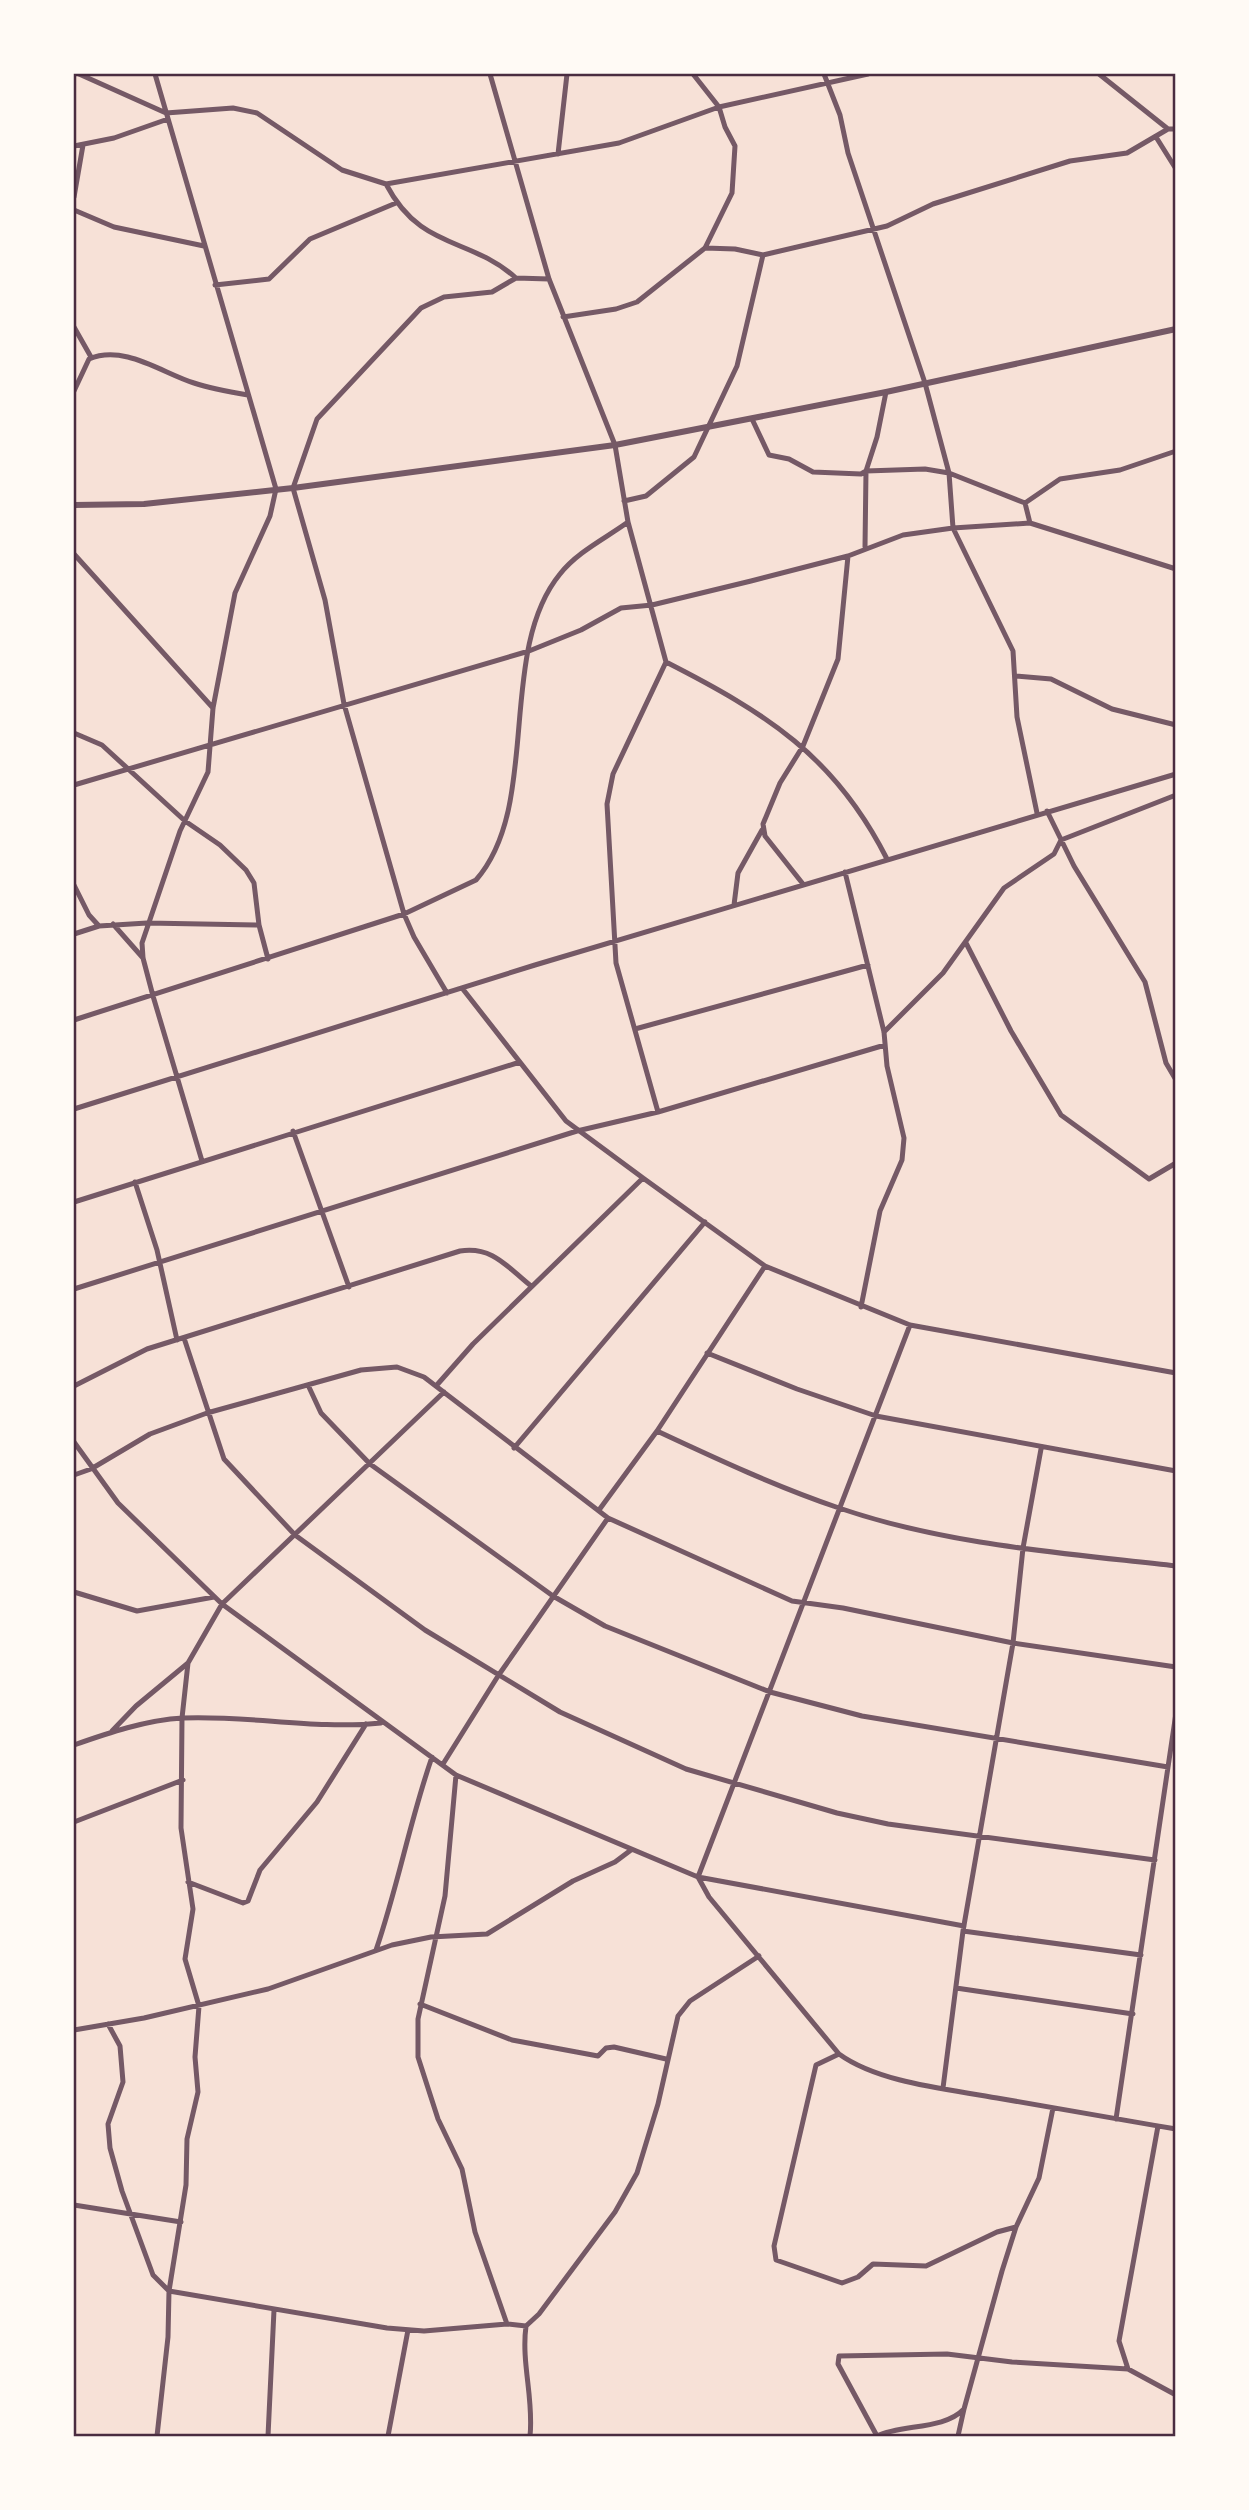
<svg xmlns="http://www.w3.org/2000/svg" width="1249" height="2510" font-family="Montserrat,sans-serif">
  <style>
    .lines { fill: none; stroke-linecap: round; stroke-linejoin: round }
    .minor { stroke: #755966; stroke-width: 5 }
    .tertiary { stroke: #755966; stroke-width: 6 }
    .neatline { fill: none; stroke: #4a2c40; stroke-width: 2.5 }
  </style>
  <rect width="100%" height="100%" fill="#f7e1d7"/>
  <g class="lines">
    <path class="minor" d="M79 74 166 113 233 108 257 113 342 170 386 184 619 143 719 107 868 74
      M155 74 276 489 270 516 235 593 213 708 208 772 180 831 142 943 143 958 153 996 202 1161
      M490 74 549 279 615 445 628 522 666 662 613 774 607 804 616 963 658 1112
      M824 74 840 115 848 153 925 383 949 473 953 528 1013 651 1017 717 1037 813
      M1099 74 1168 129H1176
      M1156 137 1176 169
      M74 146 114 138 168 119
      M558 154 567 74
      M386 184C421 251 469 236 516 278L549 279
      M74 197 83 145
      M74 210 114 227 204 246
      M705 248 735 249 763 255 887 226 933 204 1070 161 1127 153 1168 129
      M215 285 269 279 310 239 396 203
      M563 317 616 309 637 302 705 248 732 193 735 146 725 127 719 107 693 74
      M74 327 91 357
      M74 391 89 359C124 344 162 373 194 383 212 389 230 392 248 395
      M752 419 769 455 789 459 813 472 861 474 866 471 925 469 949 473 1025 503 1030 523 1176 569
      M624 501 646 496 694 457 737 366 763 255
      M1025 503 1060 479 1120 470 1176 451
      M865 547 866 471 877 437 886 392
      M74 554 213 708
      M666 662C766 713 835 756 887 859
      M1015 676 1051 679 1112 709 1176 725
      M74 733 102 745 185 821 220 845 246 870 254 883 259 925 268 959
      M74 785 529 651 581 630 621 608 652 605 751 581 848 556 903 535 953 528 1030 523
      M1047 811 1074 866 1145 982 1166 1063 1176 1080
      M845 872 884 1032 887 1066 904 1138 902 1160 880 1211 861 1307
      M803 884 765 836 763 824 780 783 803 746 838 659 848 556
      M74 885 89 915 99 926 147 923 259 925
      M734 905 738 873 762 830
      M113 924 143 958
      M74 934 99 926
      M966 943 1011 1031 1061 1115 1149 1179 1176 1163
      M462 988 566 1121 643 1178
      M447 993 414 937 404 914 344 704 325 600 293 488 317 419 421 308 444 297 492 292 516 278
      M74 1020 404 914 476 880C542 805 496 652 560 574 577 552 606 538 628 522
      M635 1029 868 965
      M884 1032 943 973 1004 888 1054 854 1061 840 1176 795
      M74 1109 535 965 1176 774
      M293 1131 349 1287
      M135 1182 157 1250 177 1340
      M74 1202 520 1062
      M74 1289 577 1131 658 1112 885 1045
      M910 1325 698 1877 964 1926
      M184 1338 224 1459 295 1535 425 1630 560 1712 686 1769 837 1813 888 1824 1155 1860
      M707 1353 797 1389 876 1416 1176 1471
      M308 1385 321 1413 370 1464 553 1596 605 1626 770 1692 862 1716 1168 1767
      M74 1386 147 1349 460 1251C493 1246 507 1267 531 1286
      M436 1386 473 1344 643 1178 765 1266 910 1325 1176 1373
      M657 1431C717 1459 777 1487 839 1508 947 1545 1063 1553 1176 1566
      M74 1442 118 1503 222 1604 456 1775 698 1877 709 1897 839 2054C879 2083 948 2089 997 2098 1056 2108 1116 2119 1176 2129
      M514 1448 705 1222
      M74 1475 91 1469 150 1434 207 1413 361 1370 397 1367 424 1377 608 1518 792 1601 843 1608 1013 1643 1176 1667
      M599 1510 657 1431 765 1266
      M74 1592 137 1611 214 1597
      M112 1731 136 1706 188 1663
      M74 1745C108 1733 146 1720 183 1718 249 1715 315 1730 381 1723
      M443 1764 498 1676 608 1518
      M456 1775 445 1896 418 2019V2057L438 2119 462 2169 475 2232 507 2324
      M74 1822 183 1780
      M188 1882 243 1903 248 1901 260 1870 317 1802 366 1724
      M963 1931 1141 1955
      M376 1950C398 1886 410 1820 432 1757
      M956 1988 1133 2014
      M420 2004 512 2040 598 2056 606 2048 614 2047 666 2059
      M108 2024 120 2046 123 2082 108 2124 110 2148 122 2191 153 2275 169 2291
      M74 2030 144 2018 268 1989 392 1945 431 1937 487 1934 573 1881 615 1862 631 1850
      M839 2054 816 2065 774 2246 776 2260 842 2283 858 2277 873 2264 926 2266 997 2232 1016 2227
      M943 2088 963 1931 1013 1643 1023 1548 1041 1449
      M1116 2119 1176 1713
      M74 2205 181 2222
      M169 2291 186 2185 187 2139 198 2092 195 2057 199 2006 185 1959 193 1909 181 1828 182 1718 188 1663 222 1604 444 1392
      M1128 2369 1119 2341 1158 2126
      M157 2436 168 2337 169 2291 387 2328 424 2331 507 2324 526 2326
      M268 2436 274 2310
      M388 2436 408 2330
      M530 2436C534 2399 521 2363 526 2326L539 2314 615 2212 637 2173 658 2104 678 2016 690 2001 759 1956
      M877 2436 838 2364 839 2356 947 2354 1012 2362 1128 2369 1176 2395
      M877 2436C902 2424 944 2430 964 2409L1002 2271 1016 2227 1039 2178 1053 2108
      M958 2436 964 2409"/>
    <path class="tertiary" d="M74 505 144 504 293 488 615 445 886 392 1176 329"/>
  </g>
  <rect width="1249" height="2510" fill="none" stroke="#fffaf5" stroke-width="150"/>
  <rect x="75" y="75" width="1099" height="2360" class="neatline"/>
</svg>
